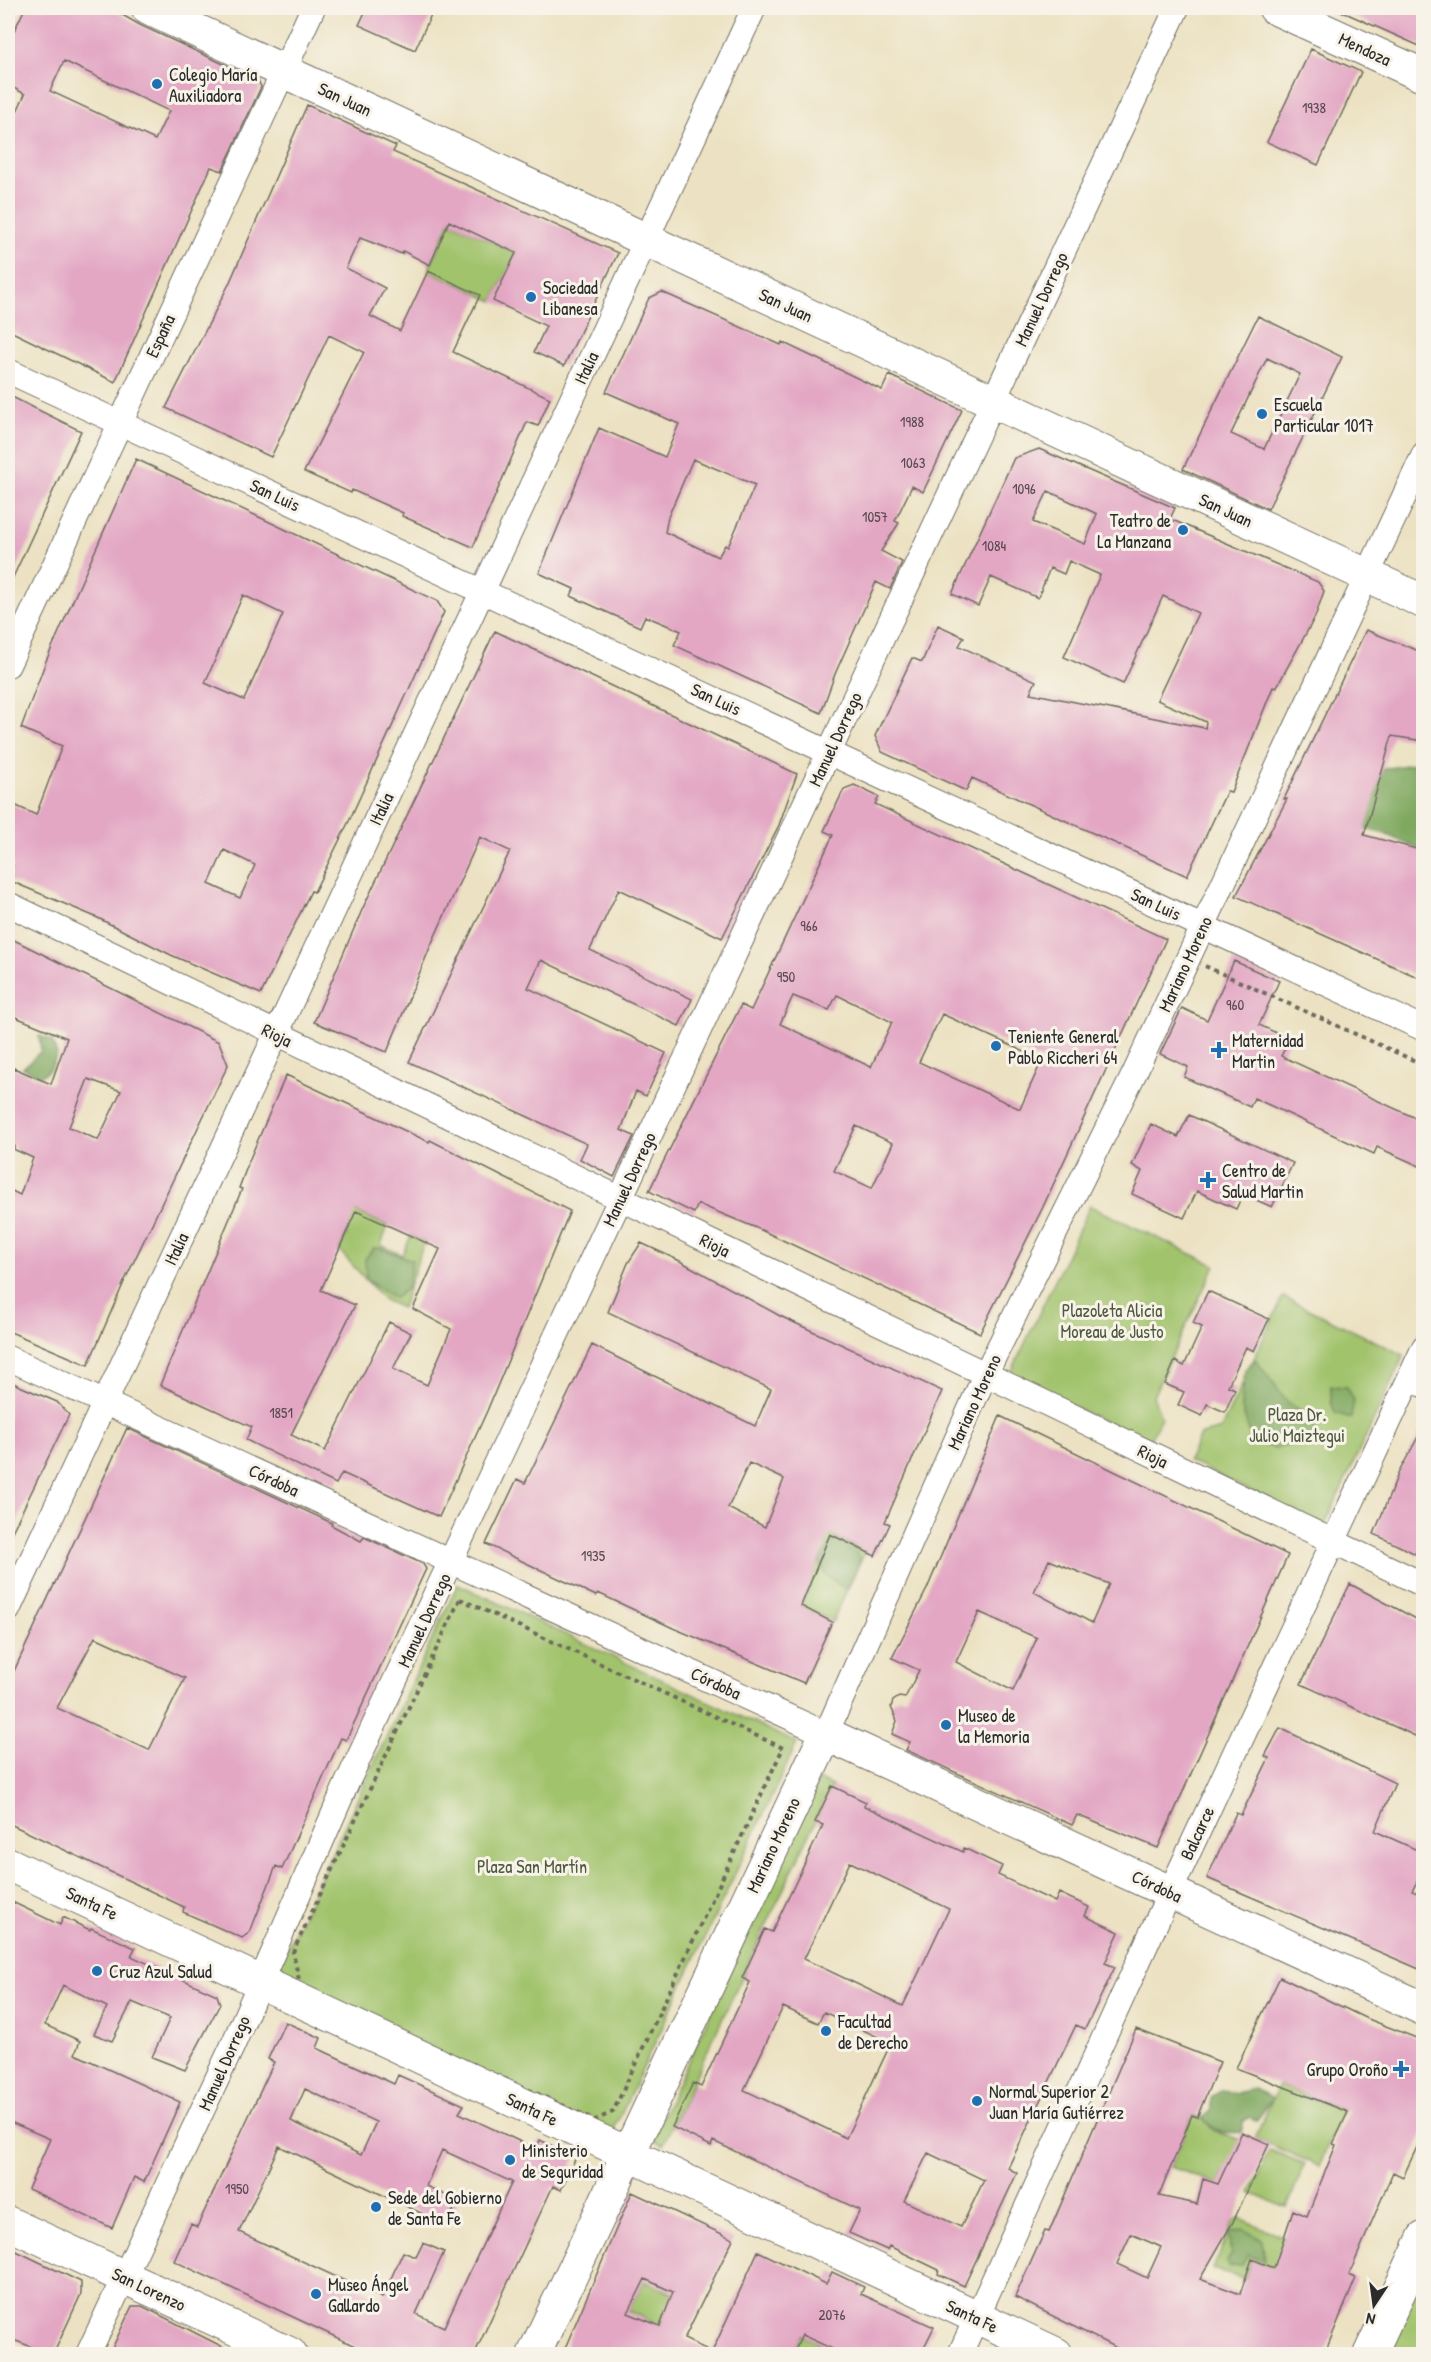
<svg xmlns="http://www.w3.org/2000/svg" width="1431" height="2362" font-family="'Patrick Hand',sans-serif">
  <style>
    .green { fill: #a1c36c; stroke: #66774c; stroke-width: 1.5 }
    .forest { fill: #80a960; stroke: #566a46; stroke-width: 1.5 }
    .building { fill: #e3a7c4; fill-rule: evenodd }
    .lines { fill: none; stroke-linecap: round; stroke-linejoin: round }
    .service-casing { stroke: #6f6b60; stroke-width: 14 }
    .minor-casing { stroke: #6f6b60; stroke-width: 26 }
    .secondary-casing { stroke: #6f6b60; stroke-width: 35 }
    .primary-casing { stroke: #6f6b60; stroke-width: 35 }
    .path { stroke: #6f6b60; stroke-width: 4; stroke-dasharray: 4.5 4.5; stroke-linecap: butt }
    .service { stroke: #fff; stroke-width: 12 }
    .minor { stroke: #fff; stroke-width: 24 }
    .secondary { stroke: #fff; stroke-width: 33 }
    .primary { stroke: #fff; stroke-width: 33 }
    .poi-dot { fill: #1f6fb2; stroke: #f7f3e8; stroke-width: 2 }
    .labels { text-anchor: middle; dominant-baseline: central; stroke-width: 6; stroke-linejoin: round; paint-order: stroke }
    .number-label { font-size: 15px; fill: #594a51 }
    .street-label { font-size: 18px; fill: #2b2b2b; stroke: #f7f3e8 }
    .poi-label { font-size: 18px; fill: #2b2b2b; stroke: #f7f3e8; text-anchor: start }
    .park-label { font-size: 18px; fill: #4e593e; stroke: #f7f3e8 }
  </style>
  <rect width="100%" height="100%" fill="#f7f3e8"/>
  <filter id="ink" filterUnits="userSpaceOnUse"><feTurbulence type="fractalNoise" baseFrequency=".0167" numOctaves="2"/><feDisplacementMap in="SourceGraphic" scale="12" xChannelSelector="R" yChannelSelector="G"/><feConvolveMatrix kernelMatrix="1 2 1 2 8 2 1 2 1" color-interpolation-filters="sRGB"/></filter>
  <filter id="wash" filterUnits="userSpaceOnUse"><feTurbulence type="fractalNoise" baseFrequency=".008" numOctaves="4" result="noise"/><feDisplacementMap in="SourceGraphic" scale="24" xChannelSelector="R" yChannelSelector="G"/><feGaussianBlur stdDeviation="1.35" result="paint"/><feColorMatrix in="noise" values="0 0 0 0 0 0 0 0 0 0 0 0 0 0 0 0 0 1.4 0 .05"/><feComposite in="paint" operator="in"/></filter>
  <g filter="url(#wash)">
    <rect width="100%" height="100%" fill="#ece2c3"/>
    <path class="green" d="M449 221 516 253 493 301 428 271Z
      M1090 1206 1215 1265 1153 1396 1161 1417 1149 1442 1009 1377Z
      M353 1210 388 1226 381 1245 402 1255 411 1236 424 1242 402 1308 384 1300 339 1250 348 1231 307 1214Z
      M1283 1297 1404 1355 1324 1526 1188 1461 1200 1435 1221 1429Z
      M773 1506 865 1551 832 1622 801 1606 821 1555Z
      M458 1584 797 1743 608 2142 286 1989 278 1968Z
      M819 1780 832 1786 663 2145 652 2139Z
      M1279 2085 1343 2110 1319 2166 1255 2138Z
      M1192 2116 1203 2118 1213 2130 1240 2140 1218 2184 1171 2167Z
      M1269 2150 1305 2164 1287 2208 1251 2193Z
      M1239 2218 1284 2237 1309 2283 1252 2259 1245 2278 1213 2269 1233 2222Z
      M1423 2238V2354H1370Z
      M644 2281 673 2294 660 2326 629 2311Z
      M802 2335 835 2350 832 2354H793Z"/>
    <path class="forest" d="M1423 762V851L1385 834 1354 826 1384 769Z
      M39 1036 52 1040 57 1055 51 1068 41 1076 23 1068 41 1051Z
      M374 1248H379L412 1260 408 1287 395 1298 366 1280 365 1259Z
      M1255 1359 1288 1403 1311 1416 1317 1432 1277 1449 1252 1442 1241 1405 1245 1370Z
      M1331 1386 1347 1387 1354 1400 1351 1418 1335 1413 1331 1402Z
      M836 1537 854 1546 860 1561 847 1590 827 1576 819 1562Z
      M1254 2089 1273 2098 1256 2121 1250 2118 1242 2122V2132C1224 2134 1214 2132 1203 2118L1211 2111V2097L1221 2091 1236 2093Z
      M1243 2229 1262 2240 1265 2260 1248 2255 1242 2265 1229 2267 1227 2261 1231 2255 1228 2233Z"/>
    <g id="blocks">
      <path class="building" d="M25 8H110L140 25 258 80 261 87 222 171 211 167 115 382 8 330V131L25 94 8 85V44ZM64 61 169 111 155 140 50 91Z
        M367 8H434L415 50 359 25Z
        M1334 8H1424V48Z
        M1311 49 1361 72 1318 165 1267 142Z
        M307 105 396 146 393 152 618 253 564 366 534 352 546 326 493 301 516 253 449 221 430 265 403 251 402 254 360 238 346 268 385 288 370 316 400 331 428 271 480 295 453 352 550 398 538 426 527 422 473 547 402 516 403 513 352 490 351 493 304 472 364 352 329 335 271 457 166 408 229 284Z
        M662 292 781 345 782 342 882 390 889 375 962 410 923 492 912 486 895 521 899 523 881 551 902 562 890 589 876 582 835 674 821 713 674 645 681 631 645 616 640 627 571 596 574 589 539 573 599 428 665 457 679 424 606 392 649 298ZM693 459 755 485 728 547 725 545 718 557 665 532 668 517Z
        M1258 316 1342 357 1268 509 1183 469ZM1267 358 1300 374 1264 449 1231 434Z
        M8 395 81 431 8 588Z
        M1039 449 1175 508 1170 519 1318 582 1324 591 1315 617 1276 688 1273 687 1231 792 1227 791 1187 876 972 778 966 791 882 752 875 736 912 658 922 662 938 625 964 637 959 646 1036 681 1030 693 1205 728 1206 722 1157 700 1198 613 1163 596 1123 684 1064 657 1100 575 1069 561 1064 574 1050 568 1038 598 991 577 978 606 952 594 1014 458ZM1048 491 1097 514 1085 544 1033 522Z
        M136 459 437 601 444 612 350 819 314 892 311 891 261 994 171 955 98 918 8 880 13 865 8 862V802L36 815 62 746 21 728 46 661ZM243 595 283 614 244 700 205 683ZM224 850 255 865 240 898 209 884Z
        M1366 630 1424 653V741L1392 736 1364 835 1424 851V980L1236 896 1287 799H1284Z
        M495 631 797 774 779 825 722 938 619 889 590 950 692 999 679 1026 541 960 528 988 666 1053 646 1096 636 1091 621 1130 634 1136 614 1177 580 1159 587 1144 409 1062 510 851 480 837 431 945 387 1052 314 1022 362 910Z
        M854 785 879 797 875 804 1166 939 1042 1209 980 1333 759 1229 698 1204 694 1213 649 1191 741 1005 751 1010 833 835 824 831 844 789ZM837 995 892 1022 871 1067 780 1024 793 996 829 1010ZM942 1014 1042 1060 1020 1109 919 1062ZM856 1126 893 1143 872 1188 834 1171Z
        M8 937 219 1042 228 1065 124 1282 88 1365 8 1331V1189L20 1195 33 1158 13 1149 15 1146 8 1142V1083L14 1068 51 1084 67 1038 8 1014ZM88 1079 121 1091 98 1140 69 1127Z
        M1234 961 1279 981 1259 1025 1290 1039 1281 1056 1424 1122V1168L1377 1147 1374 1154 1254 1098 1250 1107 1184 1077 1188 1067 1160 1054 1182 1008 1207 1020Z
        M286 1075 429 1142 430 1140 570 1211 487 1411 439 1517 342 1473 336 1484 246 1440 252 1427 160 1385 242 1189 239 1188 251 1156ZM356 1211 440 1249 413 1309 451 1329 427 1385 393 1369 411 1333 389 1322 325 1451 291 1435 355 1305 321 1290Z
        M1189 1115 1293 1163 1272 1207 1243 1194 1236 1209 1197 1191 1184 1218 1132 1194 1142 1171 1132 1165 1151 1124 1178 1137Z
        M641 1243 680 1261 780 1316 942 1391 885 1522 890 1524 875 1556 830 1534 801 1606 832 1622 804 1683 673 1628 598 1593 596 1596 486 1544 517 1479 525 1483 592 1345 755 1426 771 1389 608 1312 628 1263ZM749 1463 784 1479 765 1527 728 1508Z
        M1208 1291 1269 1319 1254 1351 1246 1347 1228 1386 1235 1389 1225 1412 1207 1404 1202 1416 1178 1405 1184 1392 1165 1384 1175 1361 1184 1366 1202 1327 1193 1323Z
        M8 1381 57 1402 69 1415 8 1540Z
        M1000 1416 1288 1555 1158 1848 1077 1815 1072 1825 906 1750 910 1742 892 1734 897 1721 891 1707 893 1701 899 1697 905 1698 919 1670 892 1658 927 1589ZM1049 1560 1109 1584 1092 1623 1034 1592ZM979 1612 1037 1638 1013 1691 956 1662Z
        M1424 1426V1558L1374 1534 1398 1474Z
        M127 1428 332 1523 331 1525 361 1541 364 1537 423 1564 426 1569 346 1740 341 1738 282 1869 276 1866 250 1932 242 1938 183 1912 184 1907 8 1823V1684ZM95 1637 185 1678 149 1750 57 1708Z
        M1350 1584 1424 1623V1740L1301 1684Z
        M1280 1728 1395 1783 1375 1831 1424 1853V1869L1412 1891 1424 1896V1971L1207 1878 1236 1813 1241 1815 1269 1758 1265 1756Z
        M832 1786 866 1802 864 1806 963 1852 964 1848 1002 1866 998 1875 1055 1902 1059 1893 1089 1907 1085 1916 1119 1932 1105 1963 1115 1967 1085 2029 1076 2025 1008 2168 1017 2173 964 2286 938 2274 939 2270 889 2246 887 2250 849 2233 860 2210 713 2141 711 2146 672 2127 693 2083 701 2087 750 1982 742 1978 765 1929 772 1932 823 1825 815 1822ZM850 1862 949 1909 903 2006 804 1959ZM783 2007 818 2023 824 2012 891 2043 846 2138 744 2090ZM928 2153 984 2180 961 2227 904 2201Z
        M8 1900 60 1925 63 1917 90 1930 91 1928 135 1948 131 1956 217 1995 220 2004 185 2070 152 2057 170 2018 132 2002 112 2041 94 2034 107 2007 63 1985 45 2025 80 2041 75 2054 180 2102 144 2182 134 2177 112 2228 28 2189 50 2139 8 2121Z
        M1280 1977 1363 2017 1424 2041V2132L1403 2177 1393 2172 1349 2275 1356 2278 1324 2355H1130L1015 2297 1045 2231 1049 2232 1136 2029 1220 2062 1197 2117 1192 2115 1159 2196 1197 2204 1203 2179 1218 2184 1242 2132 1269 2144 1233 2222 1200 2279 1240 2294 1252 2259 1274 2268 1293 2210 1307 2216 1336 2145 1333 2144 1348 2112 1236 2068ZM1131 2234 1161 2247 1147 2278 1117 2264Z
        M285 2022 321 2038 317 2048 394 2084 398 2075 464 2105 459 2113 536 2149 540 2140 576 2157 561 2190 553 2186 474 2355H374L174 2261 191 2224 197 2227 274 2062 268 2059ZM305 2089 376 2122 361 2155 291 2121ZM279 2146 446 2225 458 2201 426 2186 442 2150 512 2182 444 2327 416 2314 444 2252 423 2243 416 2257 403 2252 382 2298 239 2232Z
        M632 2192 733 2239 684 2339 712 2352 758 2251 826 2284 832 2272 864 2287 861 2294 934 2327 920 2355H832L835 2350 802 2335 793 2355H562ZM645 2279 673 2292 660 2326 628 2313Z
        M8 2247 81 2282V2294L53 2355 8 2338Z
        M132 2306H142L239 2355H109Z"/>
    </g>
  </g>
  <g filter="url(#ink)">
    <use href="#blocks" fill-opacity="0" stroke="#6f6b60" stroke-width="1.5"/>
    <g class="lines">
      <g class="service-casing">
        <path id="service" d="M1406 1384 1424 1392"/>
      </g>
      <g class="minor-casing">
        <path id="minor" d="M8 371 1424 1029
          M8 665 313 8
          M8 904 1424 1585
          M8 1358 826 1734 985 1375 1134 1074 1424 454
          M8 1610 754 8
          M88 2354 232 2047 347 1783 1177 8
          M960 2354 1170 1892 1424 1347"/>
      </g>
      <g class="secondary-casing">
        <path id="secondary" d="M148 8 1424 602
          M1275 8 1424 76
          M8 1864 1056 2354
          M8 2223 290 2354
          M534 2354 826 1734 1424 2009"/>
      </g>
      <g class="primary-casing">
        <path id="primary" d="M1370 2354 1424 2238"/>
      </g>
      <path class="path" d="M1205 966 1424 1065
        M460 1599 783 1748 613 2112 595 2120 300 1985 293 1952Z"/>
      <use href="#service" class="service"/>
      <use href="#minor" class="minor"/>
      <use href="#secondary" class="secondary"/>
      <use href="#primary" class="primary"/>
    </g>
  </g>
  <g class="poi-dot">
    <circle cx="157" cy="84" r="6"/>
    <circle cx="531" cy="297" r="6"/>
    <circle cx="1262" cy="414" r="6"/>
    <circle cx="1183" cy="530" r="6"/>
    <circle cx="996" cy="1046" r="6"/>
    <path d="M1216 1041h6v6h6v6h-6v6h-6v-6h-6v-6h6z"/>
    <path d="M1205 1171h6v6h6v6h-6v6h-6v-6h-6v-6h6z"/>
    <circle cx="946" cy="1725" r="6"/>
    <circle cx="97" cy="1971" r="6"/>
    <circle cx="826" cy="2031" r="6"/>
    <path d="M1398 2060h6v6h6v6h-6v6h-6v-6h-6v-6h6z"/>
    <circle cx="977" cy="2101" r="6"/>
    <circle cx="510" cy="2160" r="6"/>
    <circle cx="376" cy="2207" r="6"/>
    <circle cx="316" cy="2294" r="6"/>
  </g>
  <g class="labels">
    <g class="number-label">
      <text x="1314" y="107">1938</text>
      <text x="912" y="421">1988</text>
      <text x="913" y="462">1063</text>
      <text x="1024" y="488">1096</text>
      <text x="875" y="516">1057</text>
      <text x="994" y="545">1084</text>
      <text x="809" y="925">966</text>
      <text x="786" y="976">950</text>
      <text x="1235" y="1004">960</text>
      <text x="281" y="1412">1851</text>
      <text x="593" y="1555">1935</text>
      <text x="237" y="2188">1950</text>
      <text x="832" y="2314">2076</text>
    </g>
    <g class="street-label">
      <text transform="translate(1365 49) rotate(25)">Mendoza</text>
      <text transform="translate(345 99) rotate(25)">San Juan</text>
      <text transform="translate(1041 299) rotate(-65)">Manuel Dorrego</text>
      <text transform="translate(786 305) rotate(25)">San Juan</text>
      <text transform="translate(160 336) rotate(-65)">España</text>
      <text transform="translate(586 368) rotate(-65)">Italia</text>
      <text transform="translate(275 495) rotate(25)">San Luis</text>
      <text transform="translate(1226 510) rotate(25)">San Juan</text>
      <text transform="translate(716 699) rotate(25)">San Luis</text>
      <text transform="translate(835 739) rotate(-65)">Manuel Dorrego</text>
      <text transform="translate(381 809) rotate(-65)">Italia</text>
      <text transform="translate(1156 904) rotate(25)">San Luis</text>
      <text transform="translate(1185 964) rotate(-65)">Mariano Moreno</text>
      <text transform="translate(277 1035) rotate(26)">Rioja</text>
      <text transform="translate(629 1179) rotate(-65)">Manuel Dorrego</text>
      <text transform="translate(715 1245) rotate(26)">Rioja</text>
      <text transform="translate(176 1249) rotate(-65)">Italia</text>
      <text transform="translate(974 1402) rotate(-65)">Mariano Moreno</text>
      <text transform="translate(1153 1456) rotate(26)">Rioja</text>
      <text transform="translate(274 1480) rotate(25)">Córdoba</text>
      <text transform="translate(424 1620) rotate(-65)">Manuel Dorrego</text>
      <text transform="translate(716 1683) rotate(25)">Córdoba</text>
      <text transform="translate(1197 1833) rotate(-65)">Balcarce</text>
      <text transform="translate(773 1845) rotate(-65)">Mariano Moreno</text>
      <text transform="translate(1157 1886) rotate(25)">Córdoba</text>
      <text transform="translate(92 1903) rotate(25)">Santa Fe</text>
      <text transform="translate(224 2063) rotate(-66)">Manuel Dorrego</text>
      <text transform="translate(532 2109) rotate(25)">Santa Fe</text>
      <text transform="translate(149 2289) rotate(25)">San Lorenzo</text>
      <text transform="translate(972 2316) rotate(25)">Santa Fe</text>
    </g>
    <g class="poi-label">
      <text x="169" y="74">Colegio María<tspan x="169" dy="21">Auxiliadora</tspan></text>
      <text x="543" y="287">Sociedad<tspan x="543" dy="21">Libanesa</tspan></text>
      <text x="1274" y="404">Escuela<tspan x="1274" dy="21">Particular 1017</tspan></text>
      <text x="1171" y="520" text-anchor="end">Teatro de<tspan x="1171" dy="21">La Manzana</tspan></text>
      <text x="1008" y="1036">Teniente General<tspan x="1008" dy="21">Pablo Riccheri 64</tspan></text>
      <text x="1232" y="1040">Maternidad<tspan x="1232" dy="21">Martin</tspan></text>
      <text x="1222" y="1170">Centro de<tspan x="1222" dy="21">Salud Martin</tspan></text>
      <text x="958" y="1715">Museo de<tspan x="958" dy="21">la Memoria</tspan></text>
      <text x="109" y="1971">Cruz Azul Salud</text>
      <text x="838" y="2021">Facultad<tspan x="838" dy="21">de Derecho</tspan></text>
      <text x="1388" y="2069" text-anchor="end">Grupo Oroño</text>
      <text x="989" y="2091">Normal Superior 2<tspan x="989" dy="21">Juan María Gutiérrez</tspan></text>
      <text x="522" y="2150">Ministerio<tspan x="522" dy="21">de Seguridad</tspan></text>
      <text x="388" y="2197">Sede del Gobierno<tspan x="388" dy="21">de Santa Fe</tspan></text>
      <text x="328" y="2284">Museo Ángel<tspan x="328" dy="21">Gallardo</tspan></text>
    </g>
    <g class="park-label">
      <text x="1112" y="1310">Plazoleta Alicia<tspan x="1112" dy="21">Moreau de Justo</tspan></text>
      <text x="1297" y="1414">Plaza Dr.<tspan x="1297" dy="21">Julio Maiztegui</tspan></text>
      <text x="532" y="1866">Plaza San Martín</text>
    </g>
  </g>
  <rect width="1431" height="2362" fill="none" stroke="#f7f3e8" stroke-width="30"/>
  <g transform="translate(1374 2305) rotate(193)" stroke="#f7f3e8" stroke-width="4.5" paint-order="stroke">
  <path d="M0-4.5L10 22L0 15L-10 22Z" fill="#2b2b2b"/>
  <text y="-9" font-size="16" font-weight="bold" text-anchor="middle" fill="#2b2b2b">N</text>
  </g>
</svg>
